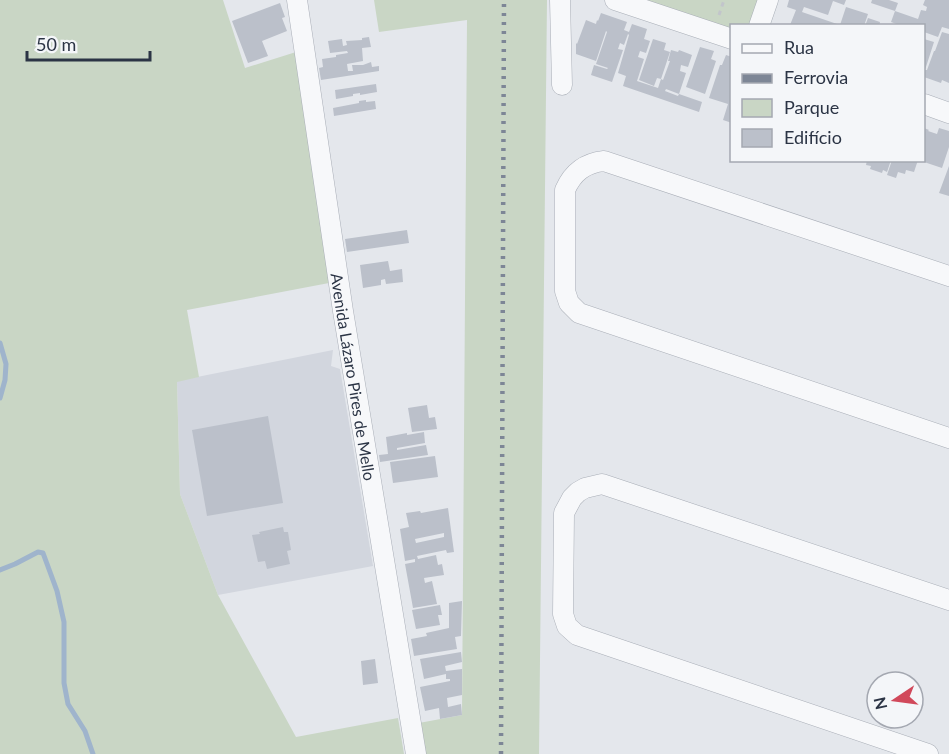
<svg xmlns="http://www.w3.org/2000/svg" width="949" height="754" font-family="Lato,sans-serif">
  <style>
    .built { fill: #d2d6de }
    .green { fill: #c9d6c5 }
    .lines { fill: none; stroke-linecap: round; stroke-linejoin: round }
    .stream { stroke: #9fb4cc; stroke-width: 5 }
    .building { fill: #bbc0ca; fill-rule: evenodd }
    .minor-casing { stroke: #a9aeb7; stroke-width: 21 }
    .path { stroke: #c2c5cb; stroke-width: 3; stroke-dasharray: 4.5 4.5; stroke-linecap: butt }
    .minor { stroke: #f7f8fa; stroke-width: 20 }
    .rail { stroke: #7d8696; stroke-width: 4.5; stroke-dasharray: 3 6; stroke-linecap: butt }
    .labels { text-anchor: middle; dominant-baseline: central; stroke-width: 4.5; stroke-linejoin: round; paint-order: stroke }
    .street-label { font-size: 16px; fill: #2b3445; stroke: #f4f6f9 }
  </style>
  <rect width="100%" height="100%" fill="#e4e7ec"/>
  <path class="built" d="M333 350 331 366 340 369 373 566 218 595 180 494 177 381Z"/>
  <path class="green" d="M0 0H223L245 68 296 52 329 283 187 310 199 377 177 382 180 494 218 595 296 737 398 718 404 754H0Z
    M374 0H547L539 754H424L419 723 462 715 467 20 379 32Z
    M643 0H760L750 24 748 25 732 26 731 29Z"/>
  <g class="lines">
    <path class="stream" d="M0 343 6 364 5 380 0 398
      M0 570 15 564 38 552 43 553 57 591 64 622V683L68 704 85 731 93 754"/>
  </g>
  <path class="building" d="M789 0H846L844 5 833 1 828 15 804 7 802 12 840 25 846 7 868 14 864 26H793L790 25 796 10 787 7Z
    M872 0H889L898 3 895 11 871 3Z
    M925 0H949V29L942 27 938 37 924 32V26H902L891 22 895 11 918 19 921 10 926 11 927 7 923 5Z
    M280 3 285 17 282 18 287 31 262 41 268 56 248 63 232 21Z
    M601 13 627 22 624 30 629 32 632 24 647 29 644 39 650 41 646 53 640 51 638 57 644 59 637 81 658 88 661 79 663 80 670 61H668L671 50 678 52 679 50 692 55 688 67 681 65 680 71 686 73 679 94 666 89 665 91 678 96 679 94 702 102 699 112 623 86 626 76 618 73 629 35 628 34 624 45 620 43 618 49 623 50 612 82 591 75 594 65 607 69 608 68 596 64 607 32 606 31 596 61 576 54V43L577 44 586 20 596 24 597 20 598 21Z
    M868 18 880 22 879 26H865Z
    M942 32 949 34V83L942 80 941 83 924 77V39L934 42 925 70H927L934 51H935Z
    M369 37 371 47 362 48 363 61 347 64 348 71H353L352 65H363L371 62 372 67 379 66V71L321 80 319 68 323 67 322 59 336 57V55L348 53 347 51 330 53 328 41 342 39 343 46 347 45 346 41 362 40V38Z
    M653 39 666 43 664 50 670 52 661 79 657 78 654 86 639 80Z
    M700 47 714 51 711 59 716 61 705 94 686 87Z
    M726 55 732 57V93L730 98H732V123L723 120 728 104 709 98 720 65H722Z
    M376 84 377 92 360 95V93L353 94V96L336 99 335 90Z
    M366 100V102L375 101 376 109 334 116 333 108 359 103V101Z
    M924 128 929 130 928 131 937 134 939 128 949 131V147L942 168 924 162V142L925 140 924 139Z
    M867 160H891L887 172 883 170 882 173 870 169 871 166 866 165Z
    M892 160H918L914 172 906 170 905 174 898 172 896 178 887 175Z
    M949 166V196L939 193Z
    M407 230 409 243 347 252 345 239Z
    M388 261 390 271 402 269 403 282 386 284 385 279 381 280V285L363 288 360 265Z
    M427 405 429 418 435 417 437 429 412 432 408 408Z
    M268 416 283 503 207 516 192 430Z
    M424 432 425 443 397 448V450L426 445 428 455 380 462 379 455 388 454 386 437 407 433V435Z
    M435 456 438 477 393 483 390 462Z
    M448 508 454 552 447 553 446 550 417 556 418 559 436 555 438 565 442 564 444 575 424 578 425 583 432 581 437 604 413 608 405 564 415 562V559L405 561 400 529 409 527 406 513 420 511 421 513ZM444 533V537L416 543 415 539Z
    M283 527 284 532H288L291 550 287 551 290 564 267 569 265 561 258 562 252 535 260 534 259 532Z
    M462 601 461 636 455 637 457 649 414 656 411 639 427 636 426 633 449 628V603Z
    M440 605 442 615H438L440 625 416 629 412 610Z
    M461 652 462 662 445 666 446 671 462 669V695L447 698 448 707 461 704 462 715 440 719 439 708 425 711 420 687 450 681V679H446V674L424 679 420 659Z
    M375 659 378 683 363 685 361 661Z"/>
  <g class="lines">
    <g class="minor-casing">
      <g id="minor">
        <path id="s1" d="M297 0 343 311 416 754"/>
        <path d="M560 0 562 85"/>
        <path d="M615 0 732 39"/>
        <path d="M759 26 768 0"/>
        <path d="M924 104 949 113"/>
        <path d="M949 276 604 161C585 163 573 172 565 190V291L569 303 579 313 949 438"/>
        <path d="M928 754 577 635 567 626 563 614 564 513 572 498 578 492 585 488 602 484 949 600"/>
      </g>
    </g>
    <path class="path" d="M719 15 724 0"/>
    <use href="#minor" class="minor"/>
    <path class="rail" d="M501 754 504 0"/>
  </g>
  <g class="labels">
    <g class="street-label">
      <text stroke="none"><textPath href="#s1" startOffset="381">Avenida Lázaro Pires de Mello</textPath></text>
    </g>
  </g>
  <rect x="730" y="24" width="195" height="138" fill="#f4f6f9" stroke="#a4a8b1" stroke-width="1.5"/>
  <rect x="742" y="44" width="30" height="9" fill="#f7f8fa" stroke="#a4a8b1" stroke-width="1.5"/>
  <text x="784" y="54" font-size="18" fill="#2b3445">Rua</text>
  <rect x="742" y="74" width="30" height="9" fill="#7d8696" stroke="#a4a8b1" stroke-width="1.5"/>
  <text x="784" y="84" font-size="18" fill="#2b3445">Ferrovia</text>
  <rect x="742" y="99" width="30" height="18" fill="#c9d6c5" stroke="#a4a8b1" stroke-width="1.5"/>
  <text x="784" y="114" font-size="18" fill="#2b3445">Parque</text>
  <rect x="742" y="129" width="30" height="18" fill="#bbc0ca" stroke="#a4a8b1" stroke-width="1.5"/>
  <text x="784" y="144" font-size="18" fill="#2b3445">Edifício</text>
  <g transform="translate(895 700) rotate(257)"><circle r="28" fill="#f4f6f9" stroke="#a4a8b1" stroke-width="1.5"/>
  <path d="M0-4.5L10 22L0 15L-10 22Z" fill="#d1495b"/>
  <text y="-9" font-size="16" font-weight="bold" text-anchor="middle" fill="#2b3445">N</text>
  </g>
  <path d="M27 51v9h123v-9" fill="none" stroke="#2b3445" stroke-width="3"/>
  <text x="36" y="51" font-size="18" fill="#2b3445" stroke="#f4f6f9" stroke-width="4.5" paint-order="stroke">50 m</text>
</svg>
